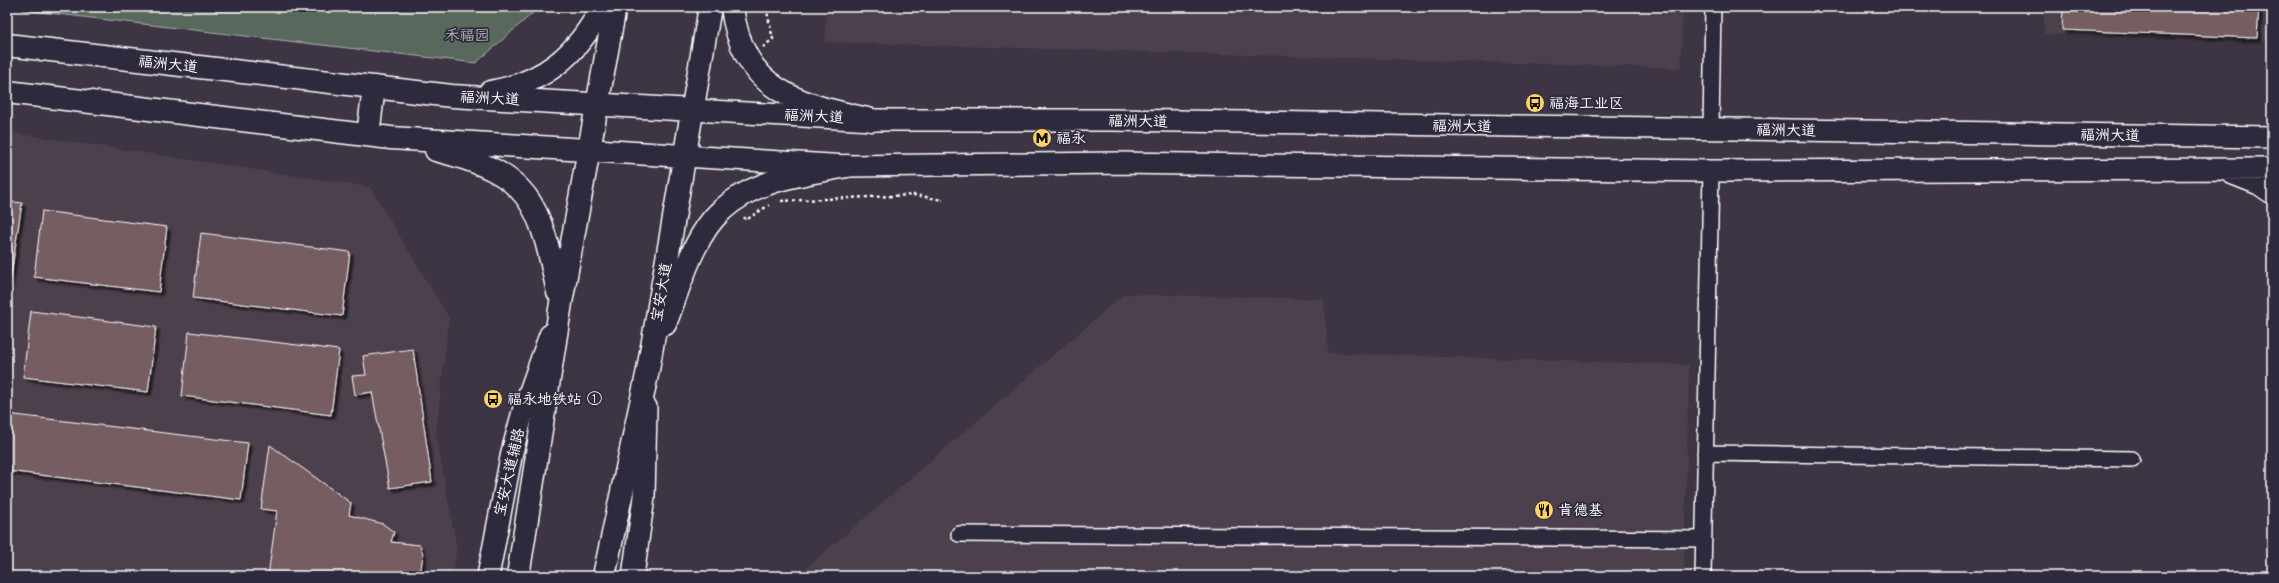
<svg xmlns="http://www.w3.org/2000/svg" width="2279" height="583" font-family="'Comic Neue','LXGW WenKai TC',sans-serif">
  <style>
    .built { fill: #4e404d }
    .green { fill: #59675d; stroke: #acb3ae }
    .building { fill: #745d62; stroke: #fff; filter: url(#shadow) }
    .lines { fill: none; stroke-linecap: round; stroke-linejoin: round }
    .minor-casing { stroke: #fff; stroke-width: 18 }
    .secondary-casing { stroke: #fff; stroke-width: 24 }
    .primary-casing { stroke: #fff; stroke-width: 25 }
    .path { stroke: #fff; stroke-width: 2.5; stroke-dasharray: 3 3; stroke-linecap: butt }
    .minor { stroke: #2f2a3d; stroke-width: 15 }
    .secondary { stroke: #2f2a3d; stroke-width: 21 }
    .primary { stroke: #2f2a3d; stroke-width: 22 }
    .labels { text-anchor: middle; dominant-baseline: central; stroke-width: 3.5; stroke-linejoin: round; paint-order: stroke }
    .park-label { font-size: 15px; fill: #b4bbb6; stroke: #2f2a3d }
    .street-label { font-size: 15px; fill: #fff; stroke: #2f2a3d }
    .poi-label { font-size: 15px; fill: #fff; stroke: #2f2a3d; text-anchor: start }
  </style>
  <defs>
    <filter id="shadow"><feDropShadow dx="3.5" dy="3.5" stdDeviation="1" flood-color="#0009"/></filter>
  </defs>
  <rect width="100%" height="100%" fill="#3d3444"/>
  <filter id="ink" filterUnits="userSpaceOnUse"><feTurbulence type="fractalNoise" baseFrequency=".025" numOctaves="2"/><feDisplacementMap in="SourceGraphic" scale="8" xChannelSelector="R" yChannelSelector="G"/><feConvolveMatrix kernelMatrix="1 2 1 2 8 2 1 2 1" color-interpolation-filters="sRGB"/></filter>
  <g filter="url(#ink)">
    <path class="built" d="M826 7H1683L1681 68 825 42Z
      M2044 7H2272V41L2044 34Z
      M7 132 370 187 449 318 436 434 457 549 452 576H7Z
      M1124 294 1324 299 1328 353 1689 365 1684 576H803V571Z"/>
    <path class="green" d="M28 7H536L535 11 476 63 23 10Z"/>
    <path class="building" d="M2063 7H2259L2257 38 2062 30Z
      M7 201 22 203 7 301Z
      M42 211 167 227 159 292 34 277Z
      M201 233 350 252 342 316 193 298Z
      M31 311 156 327 148 392 23 377Z
      M189 332 339 350 331 415 182 396Z
      M413 349 432 482 390 488 372 392 355 395 352 376 366 375 363 356Z
      M7 414 248 443 241 500 7 471Z
      M270 445 351 503 349 515 383 524 394 532 391 542 420 545 423 554 420 576H268L277 511 261 509Z"/>
    <g class="lines">
      <g class="minor-casing">
        <path id="minor" d="M1711 129 1713 7
          M1705 453 2132 459
          M959 534 1703 539
          M1703 576 1711 171"/>
      </g>
      <g class="secondary-casing">
        <path id="secondary" d="M693 110 872 120H1111L2272 137
          M684 156 847 166 1117 163 1711 171 2272 169
          M2231 173 2259 184 2272 193
          M488 576 512 452 524 408 550 335
          M633 576 644 497 646 407"/>
      </g>
      <g class="primary-casing">
        <path id="primary" d="M732 7C743 93 799 104 872 120
          M7 45 452 96 693 110
          M7 92 391 138 684 156
          M490 92C544 83 577 55 602 7
          M368 135 374 87
          M436 150C532 174 539 202 558 292
          M665 324C679 289 693 235 722 210 755 179 804 174 847 166
          M518 576 561 303 615 7
          M604 576 648 370 710 7"/>
      </g>
      <path class="path" d="M763 47 773 39 766 7
        M781 201 914 195 943 200
        M744 217 746 220 769 205"/>
      <use href="#minor" class="minor"/>
      <use href="#secondary" class="secondary"/>
      <use href="#primary" class="primary"/>
    </g>
  </g>
  <defs>
    <g id="bus-disc" transform="scale(1)"><circle r="9.5" fill="#ffd166" stroke="#2f2a3d"/><path d="M-5-6H5V4H4V6H2V4H-2V6H-4V4H-5ZM-3.5-4V0h7V-4ZM-3.5 1.2v1.5H-2V1.2ZM2 1.2v1.5H3.5V1.2Z" fill="#111"/></g>
    <g id="metro-disc" transform="scale(1)"><circle r="9.5" fill="#ffd166" stroke="#2f2a3d"/><path d="M-5.5 5V-5H-3L0 0L3-5H5.5V5H3V-.5L0 4L-3-.5V5Z" fill="#111"/></g>
    <g id="restaurant-disc" transform="scale(1)"><circle r="9.5" fill="#ffd166" stroke="#2f2a3d"/><path d="M-5-6h1v4h1v-4h1v4h1v-4h1v5L-1.5 .5V6h-2V.5L-5-1ZM5-6V6H3V1.5H1.5Q1.5-4 5-6Z" fill="#111"/></g>
  </defs>
  <g fill-rule="evenodd">
    <use href="#bus-disc" x="1535" y="103"/>
    <use href="#metro-disc" x="1042" y="138"/>
    <use href="#bus-disc" x="493" y="399"/>
    <use href="#restaurant-disc" x="1544" y="510"/>
  </g>
  <g class="labels">
    <g class="park-label">
      <text x="467" y="35">禾福园</text>
    </g>
    <g class="street-label">
      <text transform="translate(168 64) rotate(6)">福洲大道</text>
      <text transform="translate(490 98) rotate(3)">福洲大道</text>
      <text transform="translate(814 116) rotate(3)">福洲大道</text>
      <text transform="translate(1138 121) rotate(1)">福洲大道</text>
      <text transform="translate(1462 126) rotate(1)">福洲大道</text>
      <text transform="translate(1786 130) rotate(1)">福洲大道</text>
      <text transform="translate(2110 135) rotate(1)">福洲大道</text>
      <text transform="translate(661 292) rotate(-80)">宝安大道</text>
      <text transform="translate(509 472) rotate(-77)">宝安大道辅路</text>
    </g>
    <g class="poi-label">
      <text x="1549" y="103">福海工业区</text>
      <text x="1056" y="138">福永</text>
      <text x="507" y="399">福永地铁站 ①</text>
      <text x="1558" y="510">肯德基</text>
    </g>
  </g>
  <rect width="2279" height="583" fill="none" stroke="#2f2a3d" stroke-width="24"/>
  <rect x="12" y="12" width="2255" height="559" fill="none" stroke="#fff" stroke-width="1.5" filter="url(#ink)"/>
</svg>
